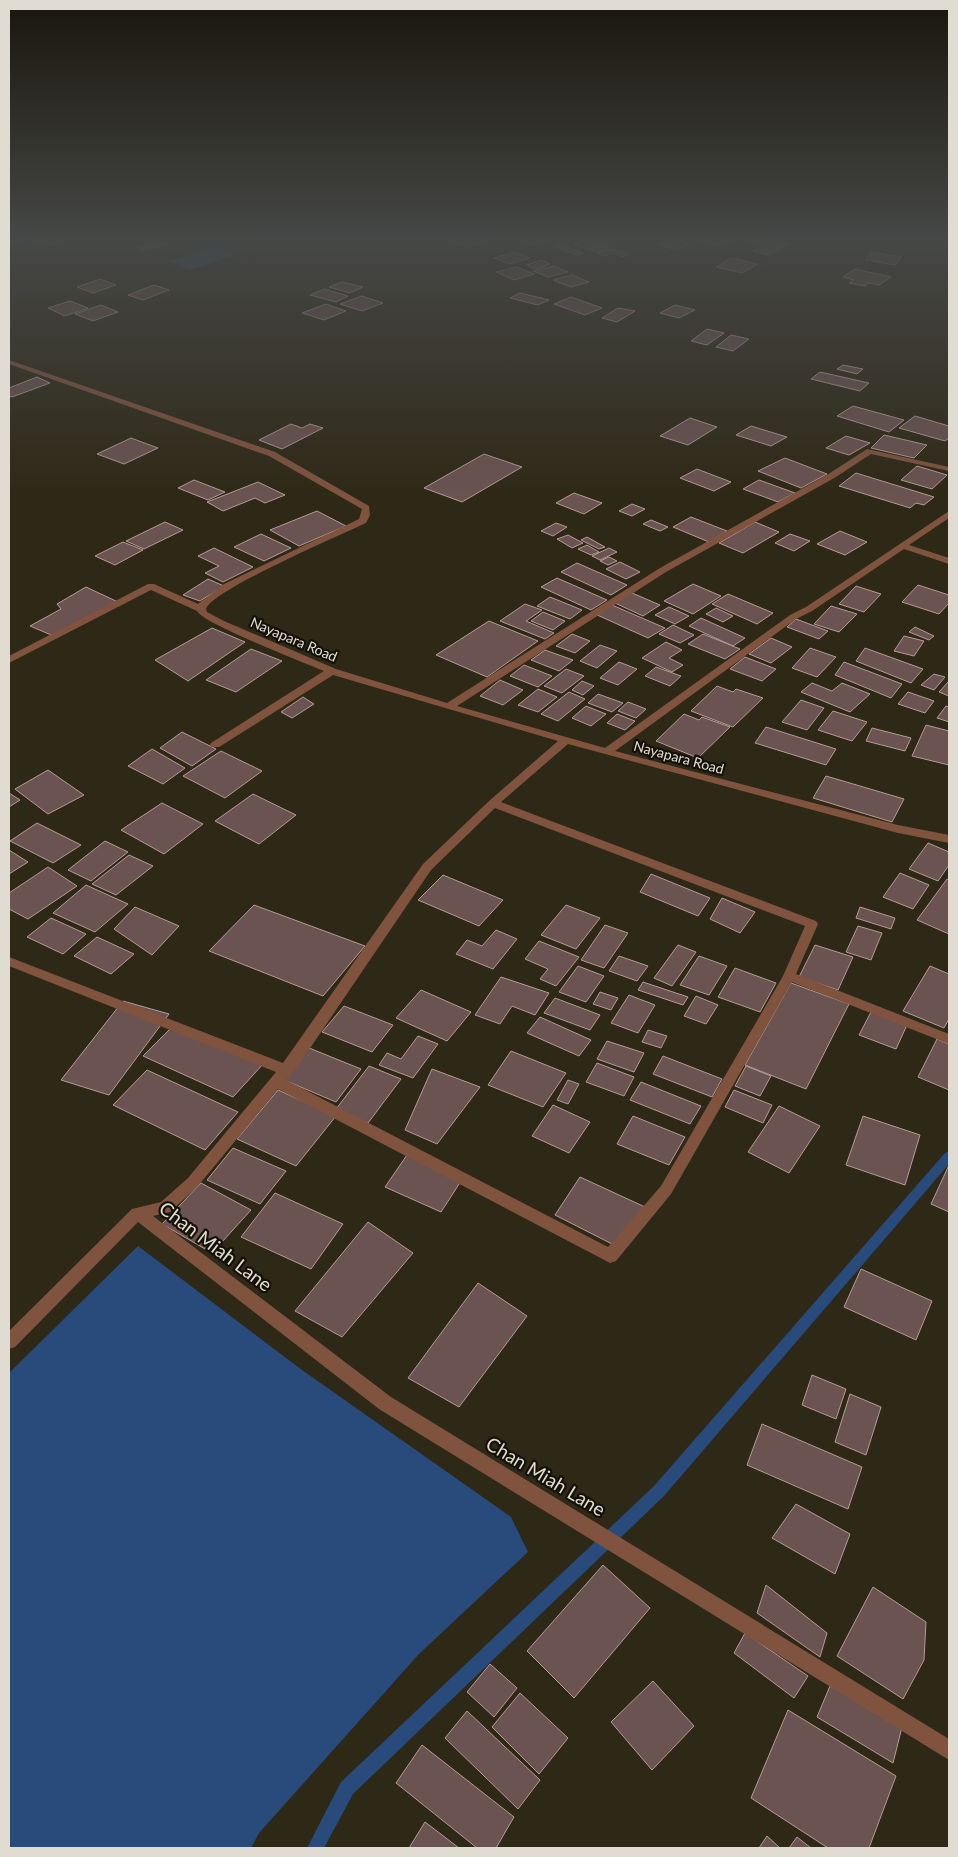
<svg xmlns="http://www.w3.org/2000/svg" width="958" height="1857" font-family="Lato,sans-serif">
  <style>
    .water { fill: #284b7c }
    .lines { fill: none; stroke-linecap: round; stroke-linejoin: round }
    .stream { fill: #284b7c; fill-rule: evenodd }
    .building { fill: #6a5350; stroke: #b69b97 }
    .minor { fill: #80533f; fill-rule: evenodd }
    .labels { text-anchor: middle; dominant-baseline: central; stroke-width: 4.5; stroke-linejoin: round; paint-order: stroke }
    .far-street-label { font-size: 14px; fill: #e0dcd1; stroke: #141109 }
    .near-street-label { font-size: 19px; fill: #e0dcd1; stroke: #141109 }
  </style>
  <rect width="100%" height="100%" fill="#2e2816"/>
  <path class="water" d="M215 247 234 256 189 270 166 261Z
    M138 1246 302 1370 511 1517 528 1552 419 1654 259 1833 251 1848H9V1373Z"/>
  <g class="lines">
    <path class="stream" d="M949 1151V1164L664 1496 353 1794 324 1848H307L341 1782 654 1486 945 1153Z"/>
  </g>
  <path class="building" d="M36 238H72L53 245 31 240Z
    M459 238H477L486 241 468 247 449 241Z
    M534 238H542L549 240 531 245 521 242Z
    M707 238H723L732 240 719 246 700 240Z
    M752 238H759L770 241 760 244 745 240Z
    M671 239 690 244 676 250 657 244Z
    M585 240 608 249 597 252 573 244Z
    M162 241 169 244 144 250 137 247Z
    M773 241 789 244 769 255 753 251Z
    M560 244 583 253 577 255 553 246Z
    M611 249 627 255 622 257 613 253 604 256 598 253Z
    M515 252 530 258 509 264 494 258Z
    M872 252 902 257 895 265 865 260Z
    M732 258 758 264 742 273 716 267Z
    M541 260 550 264 536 269 527 265Z
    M554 266 568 272 548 277 533 271Z
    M517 267 534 274 514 280 496 272Z
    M855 269 891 277 879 285 869 283 865 286 849 283 854 280 843 277Z
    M572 275 589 282 571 287 553 280Z
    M100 279 116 285 93 293 77 287Z
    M342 282 363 287 350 293 329 287Z
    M154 285 169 290 143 300 128 295Z
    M324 289 348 296 336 302 310 295Z
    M520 293 549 300 538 305 510 298Z
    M362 296 383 303 362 311 340 304Z
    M571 297 602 308 585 315 554 304Z
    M70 301 88 308 65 316 48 308Z
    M326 304 346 311 324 320 302 313Z
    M101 305 118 312 93 321 75 314Z
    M675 305 695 310 679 318 660 313Z
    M618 308 635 311 617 322 602 318Z
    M707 329 724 333 707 345 691 341Z
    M731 335 749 339 733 351 716 347Z
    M843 365 863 369 857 374 837 369Z
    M820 372 869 383 860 391 811 379Z
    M37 377 50 383 12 397 9 396V388Z
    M853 406 904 420 889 432 837 416Z
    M915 416 949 426V438L945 441 899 428Z
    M690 418 717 427 688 445 660 436Z
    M291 424 302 428 310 424 323 428 282 449 259 440Z
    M751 426 787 437 771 446 736 435Z
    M884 435 927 445 914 458 871 448Z
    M846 436 870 443 849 455 826 448Z
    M131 438 158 448 124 464 97 454Z
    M484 454 522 467 462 502 424 488Z
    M785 458 827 474 801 488 758 471Z
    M917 466 947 475 932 489 901 480Z
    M697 469 731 482 714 491 680 478Z
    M856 473 934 497 924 505 916 503 910 508 839 486Z
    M194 480 225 492 208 500 178 488Z
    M759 480 795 493 778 502 743 489Z
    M258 482 285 495 265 503 255 498 223 511 207 502Z
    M574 493 602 503 584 514 556 503Z
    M632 504 645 509 632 516 619 511Z
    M317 511 346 526 299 546 270 530Z
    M691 517 727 531 709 542 673 527Z
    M651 520 668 527 660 531 643 524Z
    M165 522 183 530 144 549 126 541Z
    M755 522 779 532 743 553 719 543Z
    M556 523 567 527 553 536 541 531Z
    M840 531 867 542 845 555 817 544Z
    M261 534 291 548 264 561 234 547Z
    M790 534 810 541 794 551 775 543Z
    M568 535 583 543 572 548 557 539Z
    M587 537 605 547 599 549 581 540Z
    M123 542 143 550 115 565 95 556Z
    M587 545 599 552 591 555 578 549Z
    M214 548 253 567 223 582 205 573 219 566 198 556Z
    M609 548 617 552 600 560 592 556Z
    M609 557 617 561 608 565 600 561Z
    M620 562 640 572 626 579 606 569Z
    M577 563 627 585 611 595 561 572Z
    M557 578 607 600 591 610 541 587Z
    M208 579 224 586 200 601 183 595Z
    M693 584 721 596 693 614 664 601Z
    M918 585 949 595V603L939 614 902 602Z
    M856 586 881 594 864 612 839 604Z
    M86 587 118 602 56 637 30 626 61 609 57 604Z
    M632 593 660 605 643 616 615 603Z
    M728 594 773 613 757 624 712 604Z
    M550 597 582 610 570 619 537 606Z
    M525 604 542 610 526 621 554 633 545 639 500 621Z
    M612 605 665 628 648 638 595 614Z
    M831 606 857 614 839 632 814 624Z
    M669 607 689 616 675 624 655 615Z
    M716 608 733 616 723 622 706 614Z
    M543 612 565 621 553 630 531 621Z
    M701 618 745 638 733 646 689 626Z
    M796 619 828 631 819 639 787 627Z
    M489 621 538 641 487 677 436 655Z
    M673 625 694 635 680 643 659 634Z
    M915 627 934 636 929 640 909 632Z
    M212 628 245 642 188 681 155 660Z
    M572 634 590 641 575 653 556 646Z
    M703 634 740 649 725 659 688 644Z
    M904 636 924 641 914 656 894 651Z
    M771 638 792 647 771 663 749 654Z
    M666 642 682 650 669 658 683 665 672 672 642 658Z
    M600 645 617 651 597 668 580 661Z
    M810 648 836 657 817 677 792 668Z
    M865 648 923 669 911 683 856 661Z
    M251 649 282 661 236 692 206 680Z
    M545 650 573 660 559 671 531 660Z
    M745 657 776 669 762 681 730 669Z
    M619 662 637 669 618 685 600 678Z
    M844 662 902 684 891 698 835 675Z
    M524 665 552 676 538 687 510 676Z
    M656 667 681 676 670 686 645 676Z
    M566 669 584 676 562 693 544 686Z
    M934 674 945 677 934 690 921 685Z
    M500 680 523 690 503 705 480 696Z
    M582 681 594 686 583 695 572 690Z
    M949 681V696L939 692Z
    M812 683 832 691 842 683 870 694 850 712 801 692Z
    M717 686 733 692 736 689 763 698 733 727 691 711Z
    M538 689 557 697 538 712 518 705Z
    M569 692 585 699 558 721 541 714Z
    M908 692 934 701 925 713 898 704Z
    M598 694 623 703 612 712 588 703Z
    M303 697 314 704 292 718 281 712Z
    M801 700 824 708 807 730 782 722Z
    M628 702 646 709 636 718 618 711Z
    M586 706 606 714 591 726 572 718Z
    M946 706 949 707V722L937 718Z
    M833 711 867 722 852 741 818 730Z
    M617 714 635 721 625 730 607 723Z
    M684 714 699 720 702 717 730 727 698 758 656 741Z
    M926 725 949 731V765L912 756Z
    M766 727 836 749 826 765 755 743Z
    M872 728 911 738 905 751 866 741Z
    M182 732 216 749 192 766 160 748Z
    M152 749 185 768 163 784 128 766Z
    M221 751 262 771 225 798 183 776Z
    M48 770 84 795 48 814 15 789Z
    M826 776 904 799 892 822 813 798Z
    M9 793 20 800 9 807Z
    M253 794 296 815 259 844 215 821Z
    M162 803 203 824 164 854 121 830Z
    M37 823 81 845 53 863 10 841Z
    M105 841 128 852 91 881 68 870Z
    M928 843 949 852V865L938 881 909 869Z
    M9 850 28 862 9 874Z
    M129 855 153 866 116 895 92 884Z
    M48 867 77 886 28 919 9 909V893Z
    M900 873 929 885 913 909 883 897Z
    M651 874 710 898 698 916 640 892Z
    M443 875 503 900 479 926 418 900Z
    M947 879 949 880V934L917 920Z
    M86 885 128 904 95 932 53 913Z
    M722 898 755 912 740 933 710 919Z
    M254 905 365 946 323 996 209 951Z
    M566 905 600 918 576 949 541 935Z
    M135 907 179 926 152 955 114 929Z
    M860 907 895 918 891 929 856 918Z
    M51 918 86 934 63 954 27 937Z
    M605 925 628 933 604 968 581 960Z
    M858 926 882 933 871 960 846 952Z
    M496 930 517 939 493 969 456 954 467 940 482 946Z
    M97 937 134 954 111 974 74 956Z
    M539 941 579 957 556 986 540 979 548 969 525 959Z
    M678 945 696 952 672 986 654 978Z
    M815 945 853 957 838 990 799 977Z
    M619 956 648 966 637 981 609 971Z
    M699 956 727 966 709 995 680 985Z
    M578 966 604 976 586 1002 559 992Z
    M930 966 949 974V1019L944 1028 903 1011Z
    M735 968 776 983 760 1012 718 997Z
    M501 977 549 993 535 1015 512 1006 500 1024 475 1015Z
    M643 982 688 997 683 1005 638 990Z
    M791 983 849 1004 806 1089 745 1065Z
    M421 990 471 1012 447 1041 396 1018Z
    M600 992 618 998 611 1010 593 1004Z
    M629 995 655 1005 638 1033 611 1023Z
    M696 996 718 1005 706 1024 684 1016Z
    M555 998 600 1015 590 1030 544 1013Z
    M123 1001 169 1014 109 1095 61 1080Z
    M344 1006 393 1025 372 1052 322 1032Z
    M871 1012 907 1025 896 1049 859 1035Z
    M540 1017 591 1040 579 1056 527 1033Z
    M176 1023 264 1063 233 1097 143 1056Z
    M648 1030 667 1036 661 1048 642 1042Z
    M418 1036 438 1044 413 1078 379 1065 387 1053 401 1059Z
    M937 1039 949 1044V1090L918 1077Z
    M607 1041 644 1053 634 1072 597 1059Z
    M309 1048 361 1069 336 1102 284 1080Z
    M511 1051 566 1073 543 1107 488 1085Z
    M663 1056 722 1079 712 1097 653 1074Z
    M597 1063 634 1077 624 1096 586 1082Z
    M369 1066 401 1079 368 1123 336 1109Z
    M746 1066 771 1076 760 1096 735 1086Z
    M432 1069 480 1087 437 1144 405 1130Z
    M147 1070 238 1112 205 1150 113 1105Z
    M568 1080 579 1084 568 1104 557 1100Z
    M641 1082 701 1106 690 1124 630 1100Z
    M278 1090 336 1116 296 1166 237 1139Z
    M734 1090 772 1105 763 1123 725 1107Z
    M553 1105 590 1122 569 1153 532 1136Z
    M779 1106 820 1126 789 1173 748 1152Z
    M633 1116 685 1137 669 1165 617 1144Z
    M863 1116 920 1135 905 1185 846 1165Z
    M233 1148 286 1171 260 1204 207 1180Z
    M407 1155 463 1178 441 1212 385 1187Z
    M949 1165V1212L931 1204Z
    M580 1177 645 1207 616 1246 555 1215Z
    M201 1183 251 1210 212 1253 162 1224Z
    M275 1193 343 1224 311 1269 241 1237Z
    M368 1222 413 1253 342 1337 295 1311Z
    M861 1269 932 1301 916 1340 844 1307Z
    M478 1283 527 1316 459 1407 408 1378Z
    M812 1375 846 1389 836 1419 802 1405Z
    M850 1394 881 1407 866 1455 835 1442Z
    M762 1424 862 1467 848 1509 747 1465Z
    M796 1504 850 1534 835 1574 772 1538Z
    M603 1565 650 1608 574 1698 527 1651Z
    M766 1585 827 1633 820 1657 757 1613Z
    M873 1587 926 1622 924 1660 903 1699 837 1656Z
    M745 1633 808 1676 794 1698 734 1653Z
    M490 1664 517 1688 494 1717 467 1692Z
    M653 1681 694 1726 652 1770 611 1722Z
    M830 1686 902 1727 893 1763 817 1717Z
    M520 1693 568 1738 539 1774 492 1727Z
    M788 1710 896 1776 869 1848H828L751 1798Z
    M467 1711 540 1780 518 1809 445 1738Z
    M422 1745 514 1817 496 1848H477L396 1783Z
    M425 1822 459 1848H409Z
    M767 1836 780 1848H759Z
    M797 1837 811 1848H789Z"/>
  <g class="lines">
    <path class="minor" d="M18 238H26L9 245V241Z
      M580 238H588L632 253 627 254Z
      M9 360 275 452 369 506 370 515 366 523C341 535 212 590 206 609L207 612 224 621 336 669 447 703 660 568 830 473 867 449 949 467V471L871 454 836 477 666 572 457 706 605 748 790 615 806 607 949 511V518L909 545 949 558V564L904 549 812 611 796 619 615 751 898 825 949 835V843L898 833 568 744 501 802 816 921 818 924 796 974 949 1034V1044L792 982 671 1194 616 1261 610 1263 278 1089 198 1186 170 1212 153 1216 391 1397 949 1739V1760L379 1409 138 1222 15 1347 9 1349V1331L132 1209 161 1202 188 1178 276 1072 9 966V957L283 1063 423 864 489 801 558 741 333 675 219 747H211L210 745 211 743 324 671C305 663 202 623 197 611L151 590 9 663V656L148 584H154L198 604 224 584 359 519 362 509 269 456 9 364ZM495 808 805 926 783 976 661 1186 608 1247 286 1080 300 1063 431 870Z"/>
  </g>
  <linearGradient id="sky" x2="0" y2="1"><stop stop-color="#19160c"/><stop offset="0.48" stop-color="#464847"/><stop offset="1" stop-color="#464847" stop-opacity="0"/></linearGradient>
  <rect width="958" height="498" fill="url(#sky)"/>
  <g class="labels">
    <g class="far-street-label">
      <text transform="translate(294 639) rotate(23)">Nayapara Road</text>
      <text transform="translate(679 757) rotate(15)">Nayapara Road</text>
    </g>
    <g class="near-street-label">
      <text transform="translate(216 1246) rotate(37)">Chan Miah Lane</text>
      <text transform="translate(546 1476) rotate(31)">Chan Miah Lane</text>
    </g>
  </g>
  <rect width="958" height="1857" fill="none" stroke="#e0dcd1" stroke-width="20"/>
</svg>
